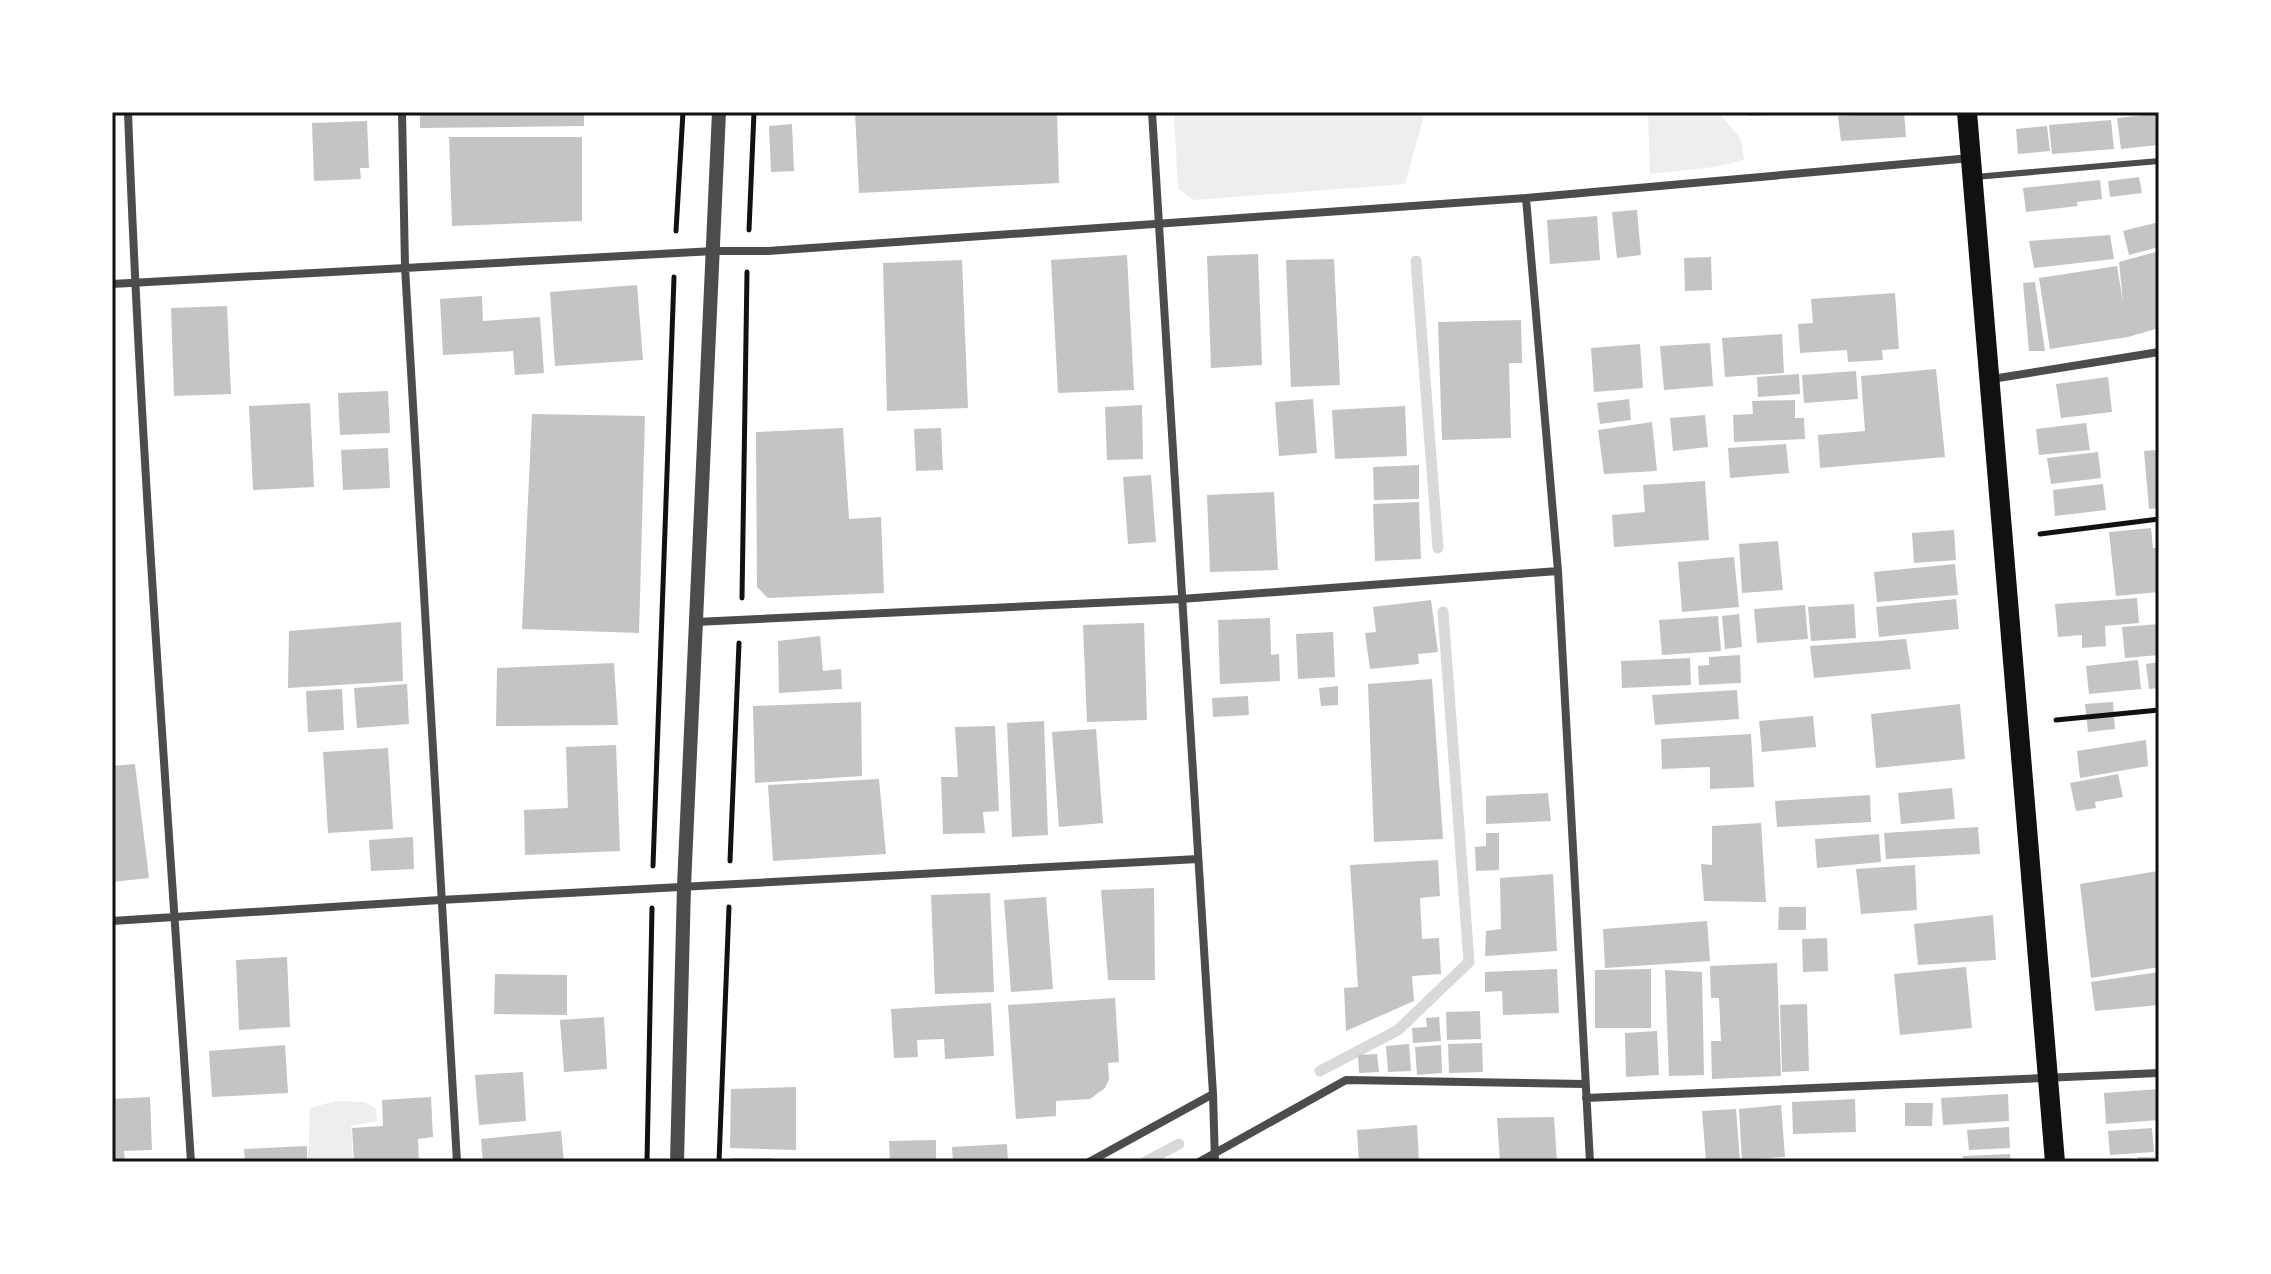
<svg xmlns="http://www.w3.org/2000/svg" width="2271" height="1274" font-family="'Space Grotesk',sans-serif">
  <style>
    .green { fill: #eee }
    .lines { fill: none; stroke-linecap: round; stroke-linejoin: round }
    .stream { stroke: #d9d9d9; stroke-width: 11 }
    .building { fill: #c4c4c4 }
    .path { stroke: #111; stroke-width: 5 }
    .service { stroke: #4c4c4c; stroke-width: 6 }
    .minor { stroke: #4c4c4c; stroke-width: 8 }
    .tertiary { stroke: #4c4c4c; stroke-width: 14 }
    .primary { stroke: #111; stroke-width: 20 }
    .neatline { fill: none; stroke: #111; stroke-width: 3 }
  </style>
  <rect width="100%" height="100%" fill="#fff"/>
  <path class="green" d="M1174 112H1425L1405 184 1194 200 1178 189Z
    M1648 112H1718L1741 139 1744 160 1714 167 1650 174Z
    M335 1101 364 1102 376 1108 377 1121 351 1126 353 1162H308L310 1108Z"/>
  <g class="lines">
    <path class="stream" d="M1416 261 1438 548
      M1320 1071 1398 1030 1469 962 1443 612
      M1145 1162 1179 1144"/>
  </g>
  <path class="building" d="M420 112H584V126L420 128Z
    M855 112H1057L1059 183 859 193Z
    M1748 112H1789V114L1749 116Z
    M1904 112 1906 137 1841 141 1838 116Z
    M2155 114 2158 145 2121 149 2117 118Z
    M2111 120 2114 149 2052 154 2049 125Z
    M367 121 369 168H360L361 179 314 181 312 123Z
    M792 124 794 171 771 172 769 126Z
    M2047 126 2050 151 2018 154 2016 129Z
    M449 137H582V221L452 226Z
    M2139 177 2142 193 2110 197 2108 181Z
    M2100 180 2102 199 2077 202 2078 206 2026 212 2023 188Z
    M1637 210 1641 255 1617 258 1612 212Z
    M1597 216 1600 260 1550 264 1547 220Z
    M2159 222V247L2129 255 2123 231Z
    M2110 235 2114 259 2034 268 2029 241Z
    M2159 251V328L2128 337 2050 349 2039 278 2117 266 2123 302 2119 262Z
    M1258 254 1262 365 1211 368 1207 256Z
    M1127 255 1134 390 1058 393 1051 260Z
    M1711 257 1712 290 1685 291 1684 258Z
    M1334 259 1340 385 1291 387 1286 260Z
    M962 260 968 408 887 411 883 263Z
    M2035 282 2045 351H2029L2023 283Z
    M637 285 643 360 555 366 550 292Z
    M1895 293 1899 349 1882 350 1883 360 1848 362 1847 350 1800 353 1798 324 1813 323 1811 299Z
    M482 296 483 321 540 317 544 373 515 375 513 351 443 355 440 299Z
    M227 306 231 394 174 396 171 308Z
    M1521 320 1522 363H1509L1511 438 1442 440 1438 322Z
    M1782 334 1784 373 1725 377 1722 338Z
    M1710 343 1713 386 1664 390 1660 346Z
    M1640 344 1643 388 1594 392 1591 348Z
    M1936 369 1945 457 1820 468 1818 435 1865 431 1861 376Z
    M1856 371 1858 399 1804 403 1802 375Z
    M1799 374 1800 394 1758 397 1757 377Z
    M2108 377 2112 412 2061 418 2056 384Z
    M388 391 390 433 340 435 338 393Z
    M1313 399 1317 453 1279 456 1275 402Z
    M1629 399 1631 420 1600 424 1597 403Z
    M1795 400V418H1804L1805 439 1734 442 1733 415 1753 414 1752 401Z
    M310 403 314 487 253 490 249 406Z
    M1142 405 1143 459 1107 460 1105 407Z
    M1405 406 1407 456 1335 459 1332 410Z
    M532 414 645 416 639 633 522 629Z
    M1705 415 1708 447 1673 451 1670 418Z
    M1652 422 1657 471 1604 474 1598 430Z
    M2086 423 2090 450 2039 455 2036 429Z
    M843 428 849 519 881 517 884 593 768 598 757 587 756 432Z
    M941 428 943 470 916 471 914 429Z
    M1786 444 1789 473 1730 478 1728 448Z
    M388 448 390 488 343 490 341 450Z
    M2159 450V508L2149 509 2144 451Z
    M2098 452 2101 478 2051 484 2047 458Z
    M1419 465V499L1374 500 1373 467Z
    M1151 475 1156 542 1128 544 1123 477Z
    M1705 481 1709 540 1614 547 1612 515 1645 512 1643 485Z
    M2103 484 2106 510 2055 516 2053 490Z
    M1274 492 1278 570 1210 572 1207 495Z
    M1419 502 1421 559 1375 561 1373 504Z
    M2151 528 2153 548H2159V592L2116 596 2109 532Z
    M1954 530 1956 560 1914 563 1912 533Z
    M1778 541 1783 590 1742 593 1739 544Z
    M1734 557 1739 607 1682 612 1678 562Z
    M1955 564 1958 595 1877 602 1874 572Z
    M2137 598 2139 623 2105 626 2106 646 2082 648V635L2058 637 2055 604Z
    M1956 599 1959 629 1879 637 1876 607Z
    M1431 600 1438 652 1418 654 1419 664 1370 669 1365 633 1376 632 1373 607Z
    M1854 604 1856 638 1811 641 1808 607Z
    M1805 605 1808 639 1757 643 1754 609Z
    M1739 614 1742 647 1725 649 1722 616Z
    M1718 616 1721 651 1662 655 1659 620Z
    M1270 618 1271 655 1279 654 1280 681 1220 684 1218 620Z
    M401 622 403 681 288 688 289 631Z
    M1144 623 1147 720 1087 722 1083 625Z
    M2159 624V655L2125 658 2122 627Z
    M1333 632 1335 677 1298 679 1296 634Z
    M820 636 823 671 841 669 842 689 779 693 778 641Z
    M1906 639 1911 669 1814 678 1810 646Z
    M1740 655 1741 683 1699 685 1698 666 1709 665V657Z
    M1690 658 1691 685 1622 688 1621 661Z
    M2138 660 2141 689 2089 694 2086 666Z
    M2159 662V688L2149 689 2146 664Z
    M614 663 618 725 496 726 497 668Z
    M1432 679 1443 839 1374 842 1368 684Z
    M407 684 409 724 357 728 354 688Z
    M1338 686V705L1321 706 1319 688Z
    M342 689 344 730 308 732 306 691Z
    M1737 690 1739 719 1655 725 1652 695Z
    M1248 696 1249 715 1213 717 1212 698Z
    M861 702 862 776 755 783 753 706Z
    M2113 702 2115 729 2088 732 2085 704Z
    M1960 704 1965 759 1876 768 1871 714Z
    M1813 716 1816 747 1762 752 1759 721Z
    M1044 721 1048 835 1012 837 1007 723Z
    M995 726 999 811 983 812 985 833 943 834 941 777H958L955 727Z
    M1096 729 1103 823 1059 827 1052 732Z
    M1751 734 1754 787 1710 789V767L1662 769 1661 739Z
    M2146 740 2148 766 2080 778 2077 751Z
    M616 745 620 851 525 855 524 810 568 808 566 747Z
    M388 748 393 829 328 833 323 752Z
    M135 764 149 878 112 882V766Z
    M2118 774 2123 797 2095 802 2096 808 2076 811 2070 783Z
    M879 779 886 854 773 861 768 785Z
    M1952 788 1955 819 1901 824 1898 793Z
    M1548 793 1551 821 1486 824V796Z
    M1870 795 1871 822 1777 827 1775 801Z
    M1761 823 1766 902 1704 901 1701 864 1712 865V826Z
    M1978 827 1980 854 1886 859 1884 833Z
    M1486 833H1499V870L1476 871 1475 847 1486 846Z
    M1879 834 1881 862 1817 868 1815 839Z
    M413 837 414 869 371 871 369 840Z
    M1438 860 1440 896 1420 898 1422 939 1439 938 1441 974 1412 976 1414 1001 1346 1031 1344 988 1358 987 1350 865Z
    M1915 865 1917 910 1861 914 1856 869Z
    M2158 871 2159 967 2091 978 2080 884Z
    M1553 874 1557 951 1485 956 1486 931 1501 929 1500 878Z
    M1154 888 1155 980H1108L1101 890Z
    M990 893 994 992 935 994 931 895Z
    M1046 897 1053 989 1011 992 1004 900Z
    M1779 907H1806V930H1778Z
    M1993 915 1996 960 1918 965 1914 924Z
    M1707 921 1710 961 1605 968 1603 929Z
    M1827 938 1828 971 1803 972 1802 939Z
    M287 957 290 1027 239 1030 236 960Z
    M1777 963 1781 1076 1712 1079 1711 1041H1721L1719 998H1711L1710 966Z
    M1966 967 1972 1028 1900 1035 1894 974Z
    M1557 969 1559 1013 1503 1015 1502 991 1485 992V972Z
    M1651 969V1028H1595V970Z
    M1665 970 1702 972 1704 1075 1669 1076Z
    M2159 972V1005L2095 1011 2091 982Z
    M495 974 567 975V1015L494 1014Z
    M1115 998 1119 1062 1108 1063 1109 1079 1105 1088 1090 1099 1056 1101V1116L1016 1119 1008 1005Z
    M991 1003 994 1056 945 1059 944 1039 917 1040 918 1057 894 1058 891 1009Z
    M1807 1004 1809 1071 1782 1072 1780 1005Z
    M1480 1011 1481 1039 1447 1040 1446 1012Z
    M604 1017 607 1069 564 1072 560 1020Z
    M1439 1017 1441 1041 1413 1043 1412 1028 1427 1027 1426 1018Z
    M1657 1031 1659 1075 1626 1077 1625 1033Z
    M1482 1043 1483 1072 1449 1073 1448 1044Z
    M1409 1044 1411 1071 1388 1072 1386 1046Z
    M285 1045 288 1093 212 1097 209 1051Z
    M1441 1045 1442 1073 1417 1075 1415 1047Z
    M1377 1054 1379 1072 1359 1073 1358 1055Z
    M523 1072 526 1121 479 1125 475 1075Z
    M796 1087V1150L730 1148 731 1089Z
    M2159 1089V1120L2106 1124 2104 1093Z
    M2008 1094 2009 1121 1943 1125 1941 1098Z
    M150 1097 152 1150 124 1151 125 1162H112V1099Z
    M431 1097 433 1137 418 1139 419 1162H354L352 1128 383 1126 382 1100Z
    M1855 1099 1856 1132 1793 1134 1792 1102Z
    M1905 1103H1933L1932 1126H1905Z
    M1781 1105 1785 1157 1742 1160 1739 1109Z
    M1736 1109 1740 1162H1706L1702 1111Z
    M1554 1117 1557 1162H1500L1497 1118Z
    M1417 1125 1419 1162H1359L1357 1130Z
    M2009 1127 2010 1148 1969 1150 1967 1130Z
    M2152 1128 2154 1152 2110 1155 2108 1131Z
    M561 1131 564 1162H483L481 1139Z
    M936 1140V1162H890L889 1141Z
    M1007 1144 1008 1162H953L952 1147Z
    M307 1146V1162H245L244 1149Z
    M2010 1154 2011 1162H1963V1156Z
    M2138 1157H2159V1162H2138Z
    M732 1158H772V1162H732Z
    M2129 1158 2130 1162H2103V1160Z"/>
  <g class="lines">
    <path class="path" d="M749 230 754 112
      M676 231 683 112
      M2040 534 2159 519
      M742 598 747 272
      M2056 720 2159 710
      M730 861 739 643
      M653 866 674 277
      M647 1162 652 908
      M719 1162 729 907"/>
    <path class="service" d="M1975 177 2159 161"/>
    <path class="minor" d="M128 112C141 462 168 812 191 1162
      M402 112 405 267 457 1162
      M1152 112 1213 1094 1215 1162
      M1526 198 1558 571 1590 1162
      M112 284 714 251H768L1526 198 1971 158
      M1992 379 2159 352
      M696 622 1181 599 1558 571
      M112 921 440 900 1198 859
      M1586 1098 2159 1073
      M1089 1162 1213 1094
      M1199 1162 1346 1080 1585 1084"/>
    <path class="tertiary" d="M677 1162 684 886 719 112"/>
    <path class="primary" d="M1967 112 2055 1162"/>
  </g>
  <rect width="2271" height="1274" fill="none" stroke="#ffffff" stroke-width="228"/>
  <rect x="114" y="114" width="2043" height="1046" class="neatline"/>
</svg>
